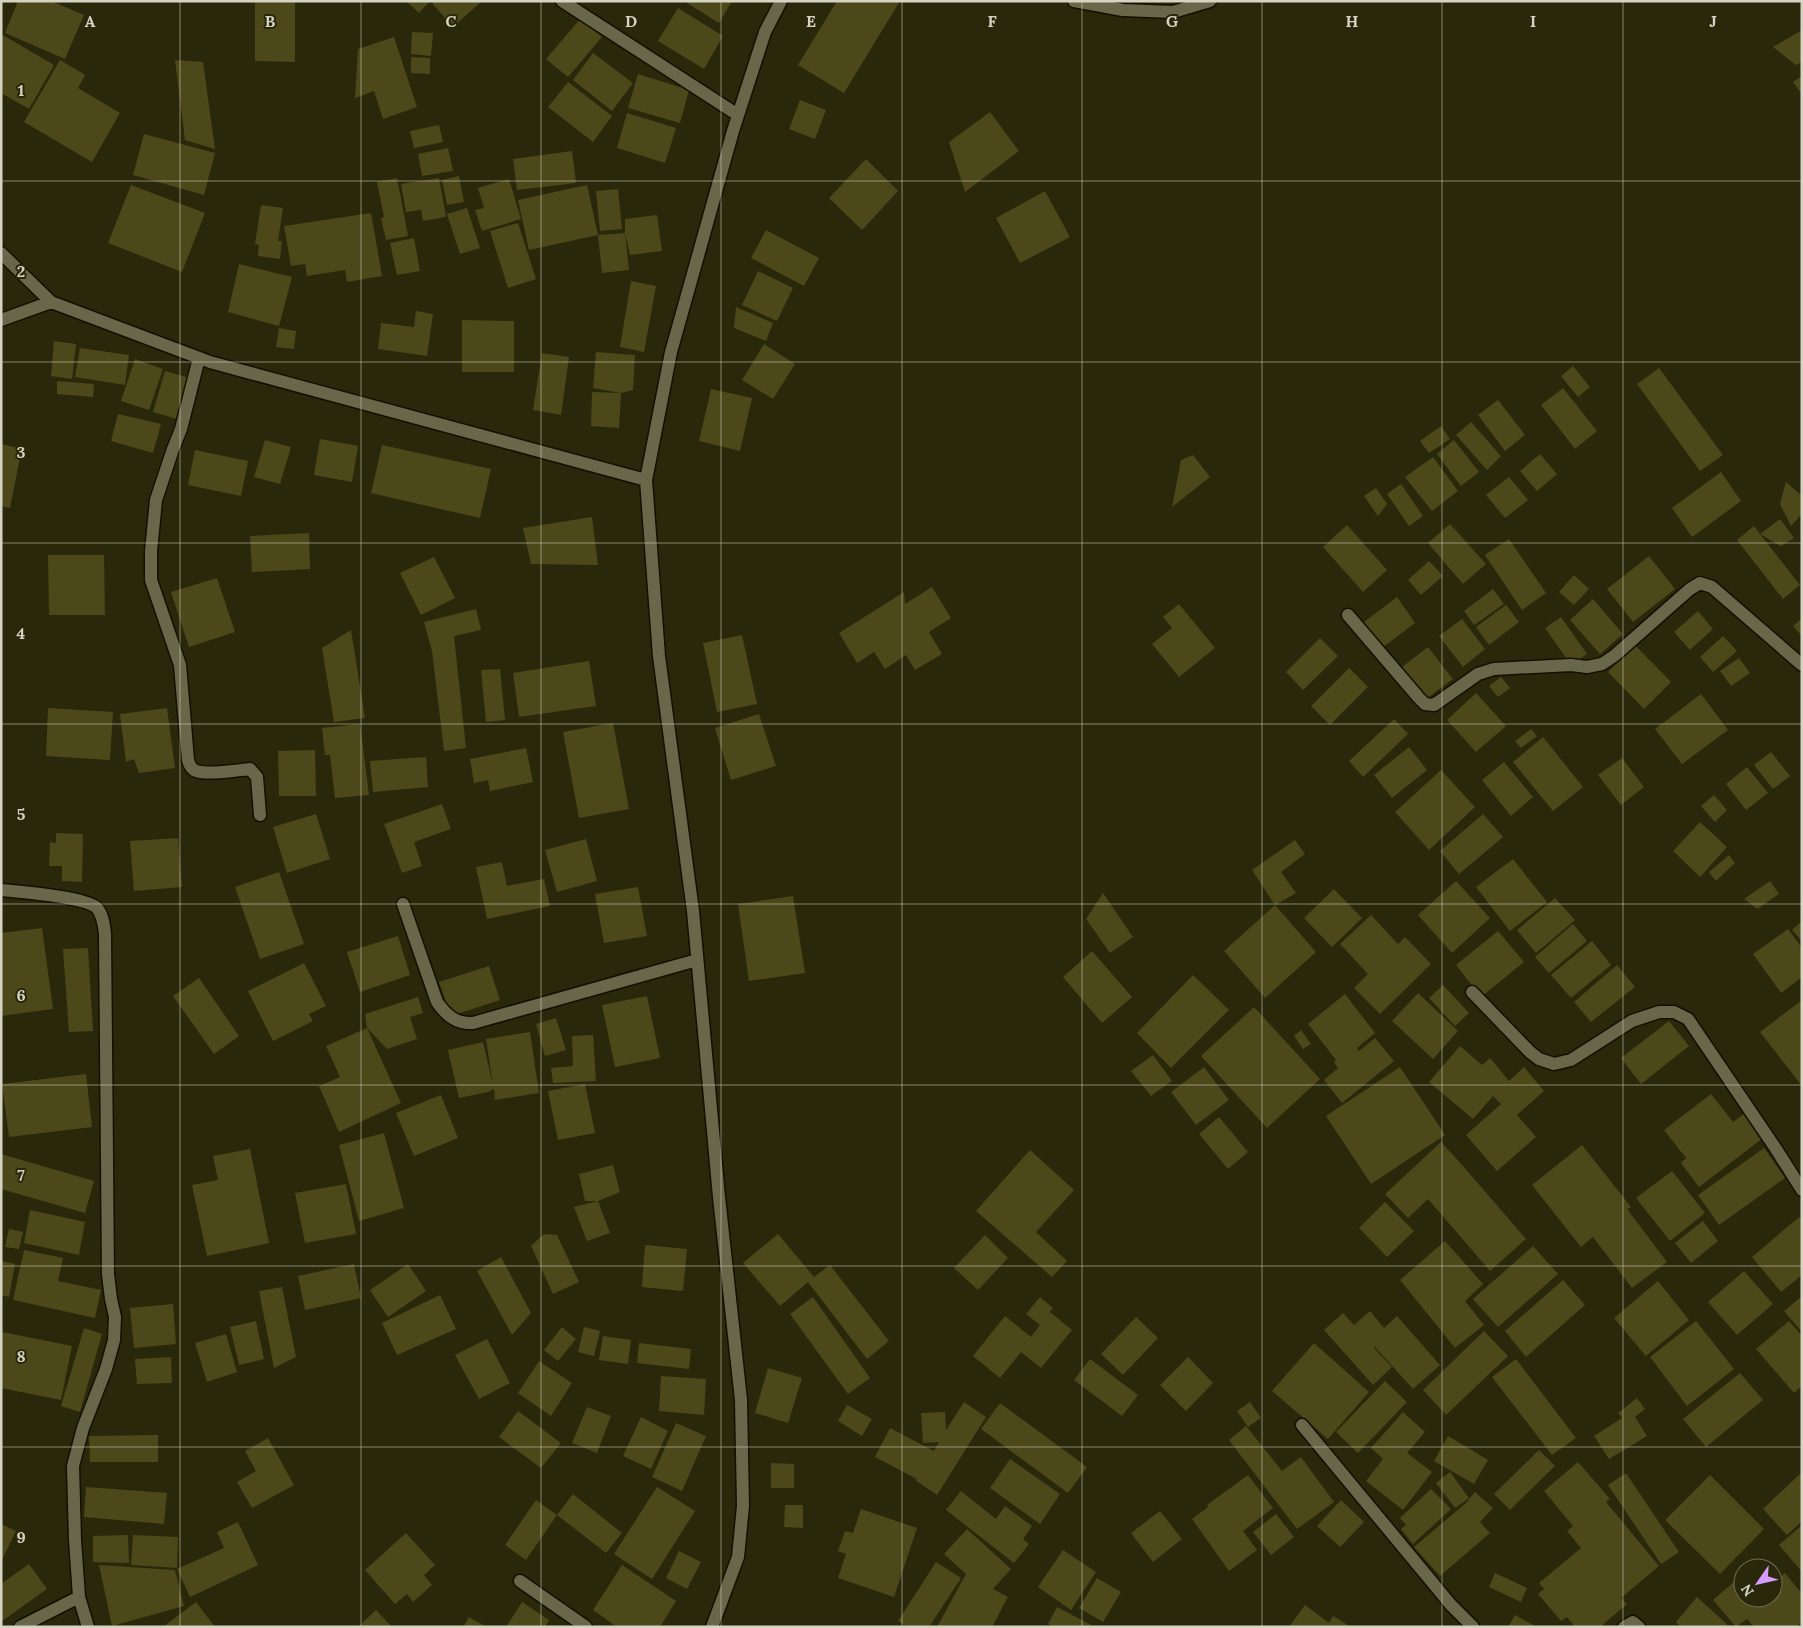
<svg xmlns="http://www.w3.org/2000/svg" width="1803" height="1628" font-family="Lora,serif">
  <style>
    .building { fill: #4c4819 }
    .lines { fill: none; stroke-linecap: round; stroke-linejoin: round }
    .street-casing { stroke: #131000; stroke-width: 15 }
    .street { stroke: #696749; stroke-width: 12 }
    .grid { fill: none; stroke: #d5d4c3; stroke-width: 1; stroke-opacity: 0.55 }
    .grid-label { font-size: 16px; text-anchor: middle; font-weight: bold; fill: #d5d4c3; stroke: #2a280b; stroke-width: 4; stroke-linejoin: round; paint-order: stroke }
  </style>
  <rect width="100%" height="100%" fill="#2a280b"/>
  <path class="building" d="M18 1H51L84 15 65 59 5 33Z
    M255 1H295V62L255 61Z
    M406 1H430L419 13Z
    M434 1H482L453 27 432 3Z
    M684 1H732L719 23Z
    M837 1H900L844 93 798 65Z
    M678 8 723 36 704 69 658 41Z
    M580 19 602 37 568 77 546 59Z
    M1802 30V62L1796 65 1773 47Z
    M412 32 433 33 431 56 411 54Z
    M1 34 54 65 29 109 1 93Z
    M394 37 417 107 383 119 374 91 355 98 358 49Z
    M593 53 633 83 612 111 573 80Z
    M411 57 430 58V74L411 73Z
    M60 60 85 75 78 88 120 113 92 162 24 122Z
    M175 60 203 62 215 149 185 140Z
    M638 74 689 90 680 123 628 108Z
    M1802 76V95L1793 82Z
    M568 82 612 116 593 142 548 107Z
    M800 100 826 110 815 139 789 129Z
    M990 112 1019 151 965 192 949 142Z
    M627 113 676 128 665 163 617 148Z
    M439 125 443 142 414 148 410 131Z
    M144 134 215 153 204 195 133 175Z
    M448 148 453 171 422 176 418 154Z
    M572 151 576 183 517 190 513 159Z
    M866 159 898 191 862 230 829 198Z
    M459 176 464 202 447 205 442 180Z
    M397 178 408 236 386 240 381 218 384 217 377 182Z
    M439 178 446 217 423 221 421 210 406 212 401 184Z
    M509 179 521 219 482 231 475 210 484 208 478 188Z
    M131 185 205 213 182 272 108 243Z
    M587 185 598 235 529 250 518 200Z
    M618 189 622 229 600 231 596 191Z
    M1045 191 1070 237 1020 263 996 218Z
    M261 205 283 208 278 241H282L280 259 258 256 259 245 255 244Z
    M467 208 480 248 460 254 447 214Z
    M371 213 382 276 347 282 345 270 307 276 305 264 291 266 284 226Z
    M657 215 662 251 630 255 625 233 629 270 602 273 598 235 625 233V219Z
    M518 223 536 279 508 288 490 231Z
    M766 230 819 258 804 286 751 258Z
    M414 238 420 271 397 275 390 243Z
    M239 264 292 277 279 326 228 312Z
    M758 271 793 288 777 321 742 305Z
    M631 281 656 286 644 352 620 347Z
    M736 307 773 323 766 341 734 328Z
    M416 311 433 314 427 356 378 349 381 323 414 327Z
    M462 320 514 321V372H462Z
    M279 328 296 331 294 349 276 347Z
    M54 341 76 344 72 379 51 376Z
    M764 344 795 364 773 399 742 380Z
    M80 348 129 355 125 385 75 377Z
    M596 352 635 355 633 390 621 393 593 388Z
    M542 353 569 357 561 415 533 410Z
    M135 359 163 369 149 410 121 401Z
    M1573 366 1590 387 1578 397 1561 376Z
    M1659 368 1723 455 1700 471 1637 384Z
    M165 371 190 378 177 419 153 412Z
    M57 381 94 384 93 397 57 394Z
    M1563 388 1597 431 1575 449 1541 405Z
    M711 389 752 398 740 451 699 441Z
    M592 392 621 393 619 428 591 426Z
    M1498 400 1525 435 1505 451 1478 415Z
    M118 414 161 424 153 453 111 441Z
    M1471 422 1501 456 1487 470 1456 435Z
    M1441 426 1450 439 1429 453 1420 441Z
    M320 439 358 446 352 482 314 475Z
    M265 440 291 447 280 484 254 477Z
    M1454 440 1479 472 1461 486 1437 454Z
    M1 444 18 448 17 456 20 457 10 508 1 506Z
    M382 445 491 469 480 518 371 493Z
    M195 450 248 461 241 496 188 485Z
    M1540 454 1557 474 1537 491 1520 471Z
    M1193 455 1210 477 1172 507 1181 460Z
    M1433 457 1458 491 1432 511 1405 477Z
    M1721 472 1741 501 1692 537 1672 508Z
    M1509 477 1528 500 1505 518 1486 495Z
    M1786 482 1802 496V514L1791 526 1780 504Z
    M1401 484 1423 516 1409 526 1387 494Z
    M1376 488 1387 504 1378 516 1364 496Z
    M592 517 598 565 531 564 523 528Z
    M1780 519 1794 538 1781 546 1760 534 1800 585 1783 599 1737 540 1754 526 1760 534Z
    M1450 524 1486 564 1463 584 1428 543Z
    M1347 525 1387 570 1363 592 1323 547Z
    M309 533 310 569 252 572 250 536Z
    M1509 539 1546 593 1522 610 1485 555Z
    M48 555H104L105 615H49Z
    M1649 556 1675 589 1633 622 1607 589Z
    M434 557 455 598 421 615 400 573Z
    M1429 561 1443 576 1421 595 1408 580Z
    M1574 575 1589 589 1574 605 1559 592Z
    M217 578 235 632 189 647 171 592Z
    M932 587 951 618 929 632 942 654 915 670 906 655 885 669 874 652 857 663 839 633 904 592 905 604Z
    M1493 589 1504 604 1474 625 1464 611Z
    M1397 597 1415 623 1383 647 1364 622Z
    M1593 599 1623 634 1600 654 1570 620Z
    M1179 604 1215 648 1179 677 1152 644 1172 628 1163 617Z
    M1506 605 1519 622 1489 645 1476 627Z
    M476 609 481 630 454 636 466 748 444 751 432 651 424 622Z
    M1698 611 1713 629 1690 650 1674 632Z
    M1561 617 1587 654 1571 665 1545 628Z
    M1802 618V636L1793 626Z
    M1462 619 1485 649 1463 667 1439 636Z
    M351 630 365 718 334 722 322 648Z
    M742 635 757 704 717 712 703 643Z
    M1723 636 1737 651 1713 672 1700 657Z
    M1320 638 1338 656 1303 690 1286 672Z
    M1635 645 1671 682 1644 709 1608 672Z
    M1428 647 1453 679 1426 699 1402 667Z
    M1739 658 1750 673 1731 686 1720 671Z
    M589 661 596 706 519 717 513 673Z
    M1349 668 1368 687 1330 725 1311 706Z
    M500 669 505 720 486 722 481 670Z
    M1501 677 1510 688 1498 697 1489 686Z
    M1476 693 1506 726 1476 752 1447 720Z
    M1701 694 1728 730 1682 764 1655 729Z
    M48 708 113 712 110 760 46 756Z
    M167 708 175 768 139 773 134 759 126 762 120 714Z
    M759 714 776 766 731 780 715 728Z
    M1394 719 1408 734 1363 777 1349 761Z
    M613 723 629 809 579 818 563 732Z
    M360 724 369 795 335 798 330 755H325L322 728Z
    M1531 729 1537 736 1521 748 1515 741Z
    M1543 737 1583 787 1553 811 1513 762Z
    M1409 747 1427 770 1392 798 1374 775Z
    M526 748 533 782 490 791 488 780 474 783 470 759Z
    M315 750 316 796H279L278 751Z
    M1771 752 1790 776 1773 789 1754 765Z
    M426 757 428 787 373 792 370 761Z
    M1622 758 1644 787 1621 805 1598 775Z
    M1504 762 1533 797 1511 816 1482 780Z
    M1747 767 1768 793 1746 810 1726 784Z
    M1441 770 1475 807 1429 850 1395 812Z
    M1714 795 1727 810 1715 822 1701 806Z
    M442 804 451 829 414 842 422 866 402 873 384 824Z
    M316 814 330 859 287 873 273 827Z
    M1483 814 1503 837 1459 874 1440 851Z
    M1700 822 1727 847 1700 877 1673 851Z
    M56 833 83 834 82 882 62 881V866H49L50 842 56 843Z
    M178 838 182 887 134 891 130 841Z
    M586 839 597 881 557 892 545 850Z
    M1295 840 1305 854 1281 872 1296 893 1275 905 1252 870Z
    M1729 855 1735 863 1716 881 1709 872Z
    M1513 859 1547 902 1510 931 1476 887Z
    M502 862 507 886 544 879 550 906 487 919 476 867Z
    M279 872 304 944 260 959 235 887Z
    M1456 881 1490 918 1452 953 1418 915Z
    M1770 881 1779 894 1757 909 1744 899Z
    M638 887 647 936 604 943 595 894Z
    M1334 889 1362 918 1332 947 1304 918Z
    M1103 893 1133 937 1110 953 1086 919Z
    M793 896 805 973 749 981 738 904Z
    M1555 898 1575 920 1536 953 1517 930Z
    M1275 905 1316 952 1265 998 1224 951Z
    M1371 915 1398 944 1405 937 1431 964 1380 1014 1354 988 1368 974 1340 944Z
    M1802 921V941L1792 930Z
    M1573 924 1587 941 1549 973 1535 957Z
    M42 928 53 1009 1 1016V933Z
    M1788 929 1802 948V977L1781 993 1753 954Z
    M1498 931 1524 962 1481 997 1456 965Z
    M398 936 410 975 360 992 347 952Z
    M1592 941 1611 965 1571 998 1551 975Z
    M88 948 93 1031 69 1032 63 949Z
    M1092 951 1132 997 1102 1023 1063 977Z
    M304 963 326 1006 309 1014 313 1021 273 1041 248 991Z
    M1617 965 1635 987 1591 1022 1574 1002Z
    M489 966 500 1000 451 1016 439 982Z
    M1193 975 1229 1010 1171 1068 1137 1033Z
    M199 978 239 1036 214 1054 173 996Z
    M1443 985 1469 1013 1455 1026 1429 998Z
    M1418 993 1458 1031 1433 1059 1392 1021Z
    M1345 994 1375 1033 1357 1048 1359 1051 1375 1038 1394 1061 1342 1103 1324 1080 1338 1068 1334 1062 1336 1060 1308 1024Z
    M647 996 660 1058 615 1067 602 1005Z
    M418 997 423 1013 410 1017 417 1039 387 1049 367 1028 365 1014Z
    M1802 1000V1086L1760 1032Z
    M1254 1007 1320 1079 1267 1128 1201 1056Z
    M556 1018 566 1050 545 1056 536 1024Z
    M1669 1021 1689 1046 1641 1084 1621 1058Z
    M367 1028 401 1103 339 1132 319 1086 340 1077 326 1046Z
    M1301 1030 1311 1044 1303 1049 1294 1036Z
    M530 1032 539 1093 495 1100 494 1089 488 1092 459 1098 448 1050 483 1042 493 1085 486 1039Z
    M593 1035 596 1081 553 1083 551 1068 573 1066 572 1036Z
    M1460 1046 1482 1065 1490 1058 1509 1081 1524 1067 1544 1091 1517 1115 1536 1137 1497 1171 1466 1135 1501 1104 1493 1096 1473 1119 1429 1082Z
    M1153 1055 1172 1081 1151 1096 1131 1071Z
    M1204 1067 1229 1100 1196 1125 1171 1092Z
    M1400 1067 1445 1135 1371 1184 1326 1116Z
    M86 1074 92 1127 9 1137 2 1084Z
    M585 1084 595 1133 558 1140 548 1091Z
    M1711 1094 1733 1122 1744 1114 1763 1138 1699 1187 1681 1163 1686 1158 1664 1130Z
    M441 1095 458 1138 414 1156 396 1113Z
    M1219 1117 1248 1152 1228 1169 1199 1134Z
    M384 1133 404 1208 359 1221 339 1145Z
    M1441 1142 1463 1166 1526 1239 1490 1271 1428 1199 1408 1218 1385 1194Z
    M1582 1145 1631 1207 1627 1209 1667 1262 1632 1288 1593 1237 1581 1247 1532 1185Z
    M1764 1148 1785 1178 1719 1225 1698 1195Z
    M250 1149 269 1243 207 1256 192 1185 218 1180 213 1156Z
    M1030 1150 1074 1190 1036 1232 1067 1261 1052 1277 976 1211Z
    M1 1154 94 1181 85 1213 1 1189Z
    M613 1165 620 1192 598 1201 610 1233 587 1241 574 1207 598 1201H585L579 1174Z
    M1672 1171 1705 1213 1670 1241 1636 1198Z
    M346 1184 356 1234 305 1243 295 1193Z
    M1385 1202 1414 1231 1387 1257 1359 1228Z
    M30 1210 85 1222 79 1255 24 1243Z
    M1799 1217 1802 1220V1275L1781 1292 1752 1257Z
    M1703 1221 1718 1241 1691 1263 1675 1243Z
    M9 1229 23 1232 19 1249 5 1247Z
    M544 1234 557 1235 579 1282 553 1294 531 1246Z
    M778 1234 814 1277 830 1265 889 1341 867 1359 808 1282 780 1306 743 1263Z
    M985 1235 1008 1258 978 1290 954 1268Z
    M1445 1241 1483 1284 1465 1301 1484 1325 1455 1348 1400 1280Z
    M645 1245 687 1249 683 1291 642 1287Z
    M1533 1246 1558 1274 1498 1327 1473 1299Z
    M24 1250 63 1258 58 1281 101 1290 95 1318 13 1300Z
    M501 1257 531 1313 512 1335 477 1271Z
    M1 1261 15 1264 9 1297 1 1295Z
    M354 1264 361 1298 305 1310 298 1276Z
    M408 1264 426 1291 388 1317 370 1290Z
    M1744 1271 1773 1304 1737 1335 1708 1302Z
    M1563 1280 1585 1305 1526 1357 1505 1331Z
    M1658 1281 1689 1320 1646 1356 1614 1318Z
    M282 1287 296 1357 274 1368 259 1291Z
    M440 1295 456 1329 397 1355 382 1323Z
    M1802 1296V1332L1784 1311Z
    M813 1297 870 1378 848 1394 790 1314Z
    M1040 1297 1053 1308 1050 1312 1072 1330 1041 1368 1021 1352 1000 1378 973 1356 1005 1316 1031 1337 1040 1325 1026 1314Z
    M173 1304 176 1344 134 1348 130 1308Z
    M1370 1311 1384 1328 1397 1316 1440 1365 1413 1389 1375 1347 1374 1348 1392 1367 1373 1385 1324 1330 1343 1313 1354 1325Z
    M1136 1317 1158 1338 1123 1375 1101 1354Z
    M256 1321 264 1359 239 1365 230 1327Z
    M1696 1321 1734 1369 1687 1406 1650 1357Z
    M1789 1321 1802 1336V1386L1794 1393 1756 1349Z
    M562 1327 576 1339 558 1361 544 1350Z
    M584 1327 600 1331 594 1356 578 1352Z
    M84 1328 102 1334 80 1412 61 1406Z
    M1484 1331 1508 1356 1446 1415 1423 1390Z
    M2 1332 72 1346 61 1400 1 1388Z
    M226 1334 237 1372 207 1382 195 1343Z
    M603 1336 631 1340 628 1364 599 1360Z
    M487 1339 510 1383 479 1399 455 1355Z
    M639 1343 691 1349 689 1369 637 1363Z
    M1314 1343 1369 1392 1328 1439 1272 1391Z
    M171 1357 172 1383 137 1384 135 1359Z
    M1188 1357 1213 1383 1186 1411 1160 1385Z
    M1090 1359 1138 1395 1122 1416 1074 1380Z
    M1516 1359 1576 1438 1552 1455 1492 1377Z
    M539 1361 572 1383 551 1416 518 1393Z
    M768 1368 802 1378 788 1423 755 1413Z
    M1740 1373 1763 1400 1706 1447 1683 1419Z
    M661 1376 706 1379 704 1415 659 1411Z
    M1385 1381 1407 1402 1358 1453 1336 1432Z
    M1637 1398 1645 1409 1635 1417 1647 1436 1609 1459 1594 1436 1622 1418 1618 1413Z
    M964 1402 986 1417 937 1495 915 1480 917 1479 875 1457 890 1428 934 1451 939 1442 923 1443 921 1413 945 1412 946 1430Z
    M1250 1402 1261 1418 1248 1427 1237 1411Z
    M1000 1403 1087 1467 1068 1493 981 1429Z
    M847 1405 872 1419 862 1436 838 1421Z
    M587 1407 611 1416 597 1453 572 1443Z
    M518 1411 561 1443 541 1468 499 1437Z
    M1403 1412 1425 1432 1407 1453 1432 1472 1403 1510 1366 1481 1383 1459 1371 1448Z
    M641 1417 668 1431 651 1469 623 1456Z
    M676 1423 706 1436 682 1491 652 1477Z
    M1246 1426 1282 1471 1301 1457 1334 1502 1297 1529 1229 1440Z
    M158 1435V1462H90L89 1436Z
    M1448 1436 1488 1460 1474 1484 1434 1461Z
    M268 1438 294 1485 252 1508 237 1482 256 1471 245 1451Z
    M1539 1450 1555 1466 1510 1510 1494 1494Z
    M1010 1459 1060 1494 1040 1524 990 1488Z
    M1578 1462 1610 1499 1606 1502 1659 1566 1621 1598 1627 1604 1600 1627H1575L1567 1617 1561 1621 1538 1594 1544 1589 1539 1583 1581 1548 1567 1531 1573 1526 1544 1491Z
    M771 1463 794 1464V1488H771Z
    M1450 1472 1469 1498 1455 1508 1436 1483Z
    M1802 1472V1521L1787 1535 1763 1509Z
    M1626 1473 1679 1552 1661 1564 1608 1485Z
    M1248 1475 1273 1508 1243 1531 1257 1550 1229 1571 1192 1519 1208 1507 1207 1505Z
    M1710 1475 1764 1529 1720 1574 1665 1520Z
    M86 1487 167 1493 164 1524 84 1517Z
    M657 1487 695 1511 652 1579 614 1554Z
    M1431 1489 1451 1509 1413 1544 1401 1529 1406 1525 1400 1518Z
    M961 1491 996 1519 1005 1506 1032 1526 1023 1539 1029 1544 1014 1563 946 1510Z
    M1475 1492 1493 1508 1480 1522 1490 1533 1440 1576 1414 1547 1465 1504Z
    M573 1494 622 1533 606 1553 557 1515Z
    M536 1500 557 1515 526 1560 505 1545Z
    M1341 1500 1364 1522 1340 1547 1317 1526Z
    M785 1505H803V1528L784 1527Z
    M861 1509 917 1528 894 1597 838 1578 846 1554 838 1551 845 1531 853 1533Z
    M1160 1511 1182 1539 1153 1562 1131 1533Z
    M1276 1514 1294 1537 1271 1555 1253 1532Z
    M238 1522 258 1565 190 1597 177 1569 224 1548 217 1532Z
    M1 1524 16 1531 1 1562Z
    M1802 1525V1572L1779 1545Z
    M967 1529 1011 1569 993 1589 1008 1597 992 1627H937L966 1574 944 1554Z
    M406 1533 435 1565 424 1575 432 1585 413 1602 407 1594 395 1604 365 1570Z
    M128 1535 129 1563 93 1562V1536Z
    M133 1535 178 1537 177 1568 131 1565Z
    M1063 1550 1096 1572 1071 1610 1038 1587Z
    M679 1551 701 1562 687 1589 666 1578Z
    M936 1562 961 1578 929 1627H907L898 1621Z
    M29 1564 47 1589 2 1621 1 1584Z
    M99 1565 175 1570 184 1606 112 1626Z
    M622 1565 676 1601 660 1627H617L593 1610Z
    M1495 1573 1527 1588 1521 1602 1489 1587Z
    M1785 1573 1802 1594V1622L1796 1627H1754L1747 1619 1736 1627 1713 1600 1743 1574V1598H1773V1583Z
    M1097 1578 1121 1592 1103 1622 1079 1608Z
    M1697 1597 1730 1627H1681L1676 1622Z
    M196 1602 215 1627H163Z
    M522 1602 549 1620 545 1627H506Z
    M1305 1605 1329 1623 1333 1616 1351 1627H1289Z
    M1057 1607 1095 1627H1053L1048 1624Z
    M376 1610 392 1627H358Z
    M1515 1615 1537 1627H1508Z
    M469 1617 483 1625 481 1627H463Z"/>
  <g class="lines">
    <g class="street-casing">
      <path id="street" d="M562 1 738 115
        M1074 1 1123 10 1173 12 1210 1
        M1 253 51 302 210 362 646 480
        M1 320 51 302
        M199 358 181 429 173 449 156 500 151 551V580L180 665 188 760C189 764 190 767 194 770 204 776 238 770 250 769L257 777 260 815
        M1348 615 1419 698 1425 704 1434 705 1478 674 1494 669 1571 665 1587 667 1602 664 1614 656 1690 589 1700 583 1712 587 1802 665
        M1 890C20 892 86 897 97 908 103 915 104 925 105 934L108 1274 111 1299 115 1317 114 1340 106 1369 83 1428 73 1466 75 1540 79 1597 88 1627
        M403 904 437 1002C446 1015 456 1024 473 1023L697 960
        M1472 992 1530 1052 1539 1059 1554 1064 1571 1060 1632 1021 1659 1012H1674L1688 1019 1776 1149 1802 1190
        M1302 1425 1451 1605 1473 1627
        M520 1581 586 1627
        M20 1627 79 1597
        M712 1627 738 1557 743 1506 741 1400 719 1197 693 911 659 656 646 480 671 352 733 131 765 32 781 1
        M1624 1627 1633 1622 1639 1627"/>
    </g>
    <use href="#street" class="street"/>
  </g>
  <path class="grid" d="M180 1V1627M361 1V1627M541 1V1627M721 1V1627M902 1V1627M1082 1V1627M1262 1V1627M1442 1V1627M1623 1V1627M1 181H1802M1 362H1802M1 543H1802M1 724H1802M1 904H1802M1 1085H1802M1 1266H1802M1 1447H1802"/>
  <g class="grid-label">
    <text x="90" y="27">A</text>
    <text x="270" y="27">B</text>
    <text x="451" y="27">C</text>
    <text x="631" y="27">D</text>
    <text x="811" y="27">E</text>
    <text x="992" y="27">F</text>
    <text x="1172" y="27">G</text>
    <text x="1352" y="27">H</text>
    <text x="1533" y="27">I</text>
    <text x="1713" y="27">J</text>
    <text x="21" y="96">1</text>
    <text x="21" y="277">2</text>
    <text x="21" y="458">3</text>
    <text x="21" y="639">4</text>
    <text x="21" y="820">5</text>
    <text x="21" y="1001">6</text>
    <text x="21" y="1181">7</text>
    <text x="21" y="1362">8</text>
    <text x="21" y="1543">9</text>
  </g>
  <rect width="1803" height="1628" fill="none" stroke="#d5d4c3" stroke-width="5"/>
  <g transform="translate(1758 1583) rotate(236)"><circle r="24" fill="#2a280b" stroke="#6e6d55"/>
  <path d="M0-4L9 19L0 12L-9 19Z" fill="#d49cfb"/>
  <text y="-8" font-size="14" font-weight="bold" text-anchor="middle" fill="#d5d4c3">N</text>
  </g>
</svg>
